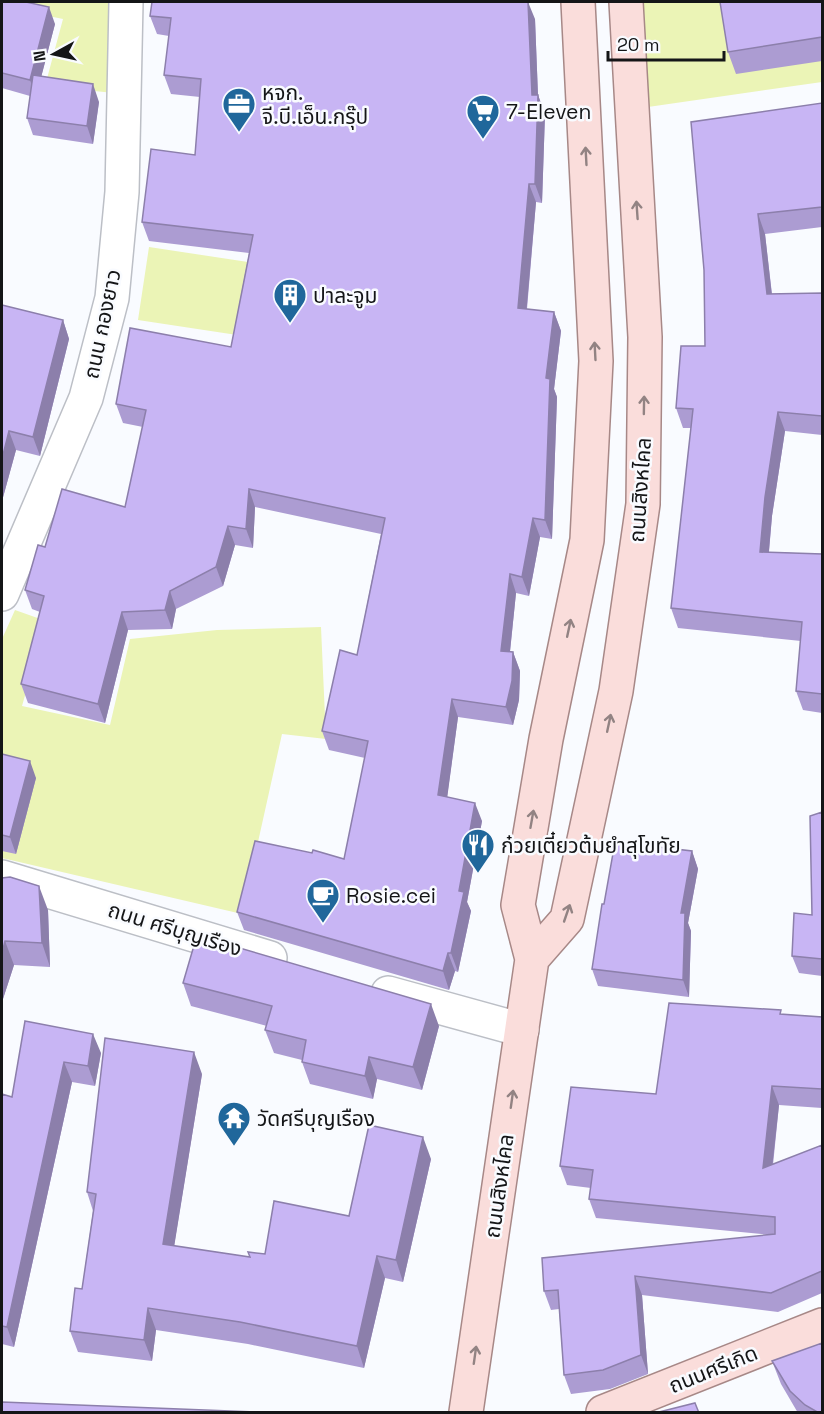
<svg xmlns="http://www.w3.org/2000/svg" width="824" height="1414" font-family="'Space Grotesk','Noto Sans Thai',sans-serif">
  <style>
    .green { fill: #ebf4b6 }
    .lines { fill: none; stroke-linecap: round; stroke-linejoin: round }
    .minor-casing { stroke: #bcbfc6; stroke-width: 36 }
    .major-casing { stroke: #a78887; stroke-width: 36 }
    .minor { stroke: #fff; stroke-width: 33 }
    .major { stroke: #fadddb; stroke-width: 33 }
    .wall { fill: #ac9cd2 }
    .shaded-wall { fill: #8c7fab }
    .building { fill: #c8b5f4; stroke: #8c7fab; stroke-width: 1.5 }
    .oneway { stroke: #928383 }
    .labels { text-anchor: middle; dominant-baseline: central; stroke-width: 5; stroke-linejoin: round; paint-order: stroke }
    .poi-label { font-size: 21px; fill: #141517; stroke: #f9fbff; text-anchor: start }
    .street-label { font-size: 21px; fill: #141517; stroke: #f9fbff }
  </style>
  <rect width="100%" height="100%" fill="#f9fbff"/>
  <path class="green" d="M21 2H113L114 93 45 86 63 19 19 10Z
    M648 2H822V82L648 107 642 3Z
    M149 247 248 262 237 335 138 320Z
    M15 610 46 621 22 706 110 725 130 639 217 630 321 627 326 739 282 734 242 914 2 858V639Z"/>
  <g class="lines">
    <g class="minor-casing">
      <path id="minor" d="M2 594 86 398 112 298 122 192 126 2
        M2 877 270 958
        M388 993 522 1030"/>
    </g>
    <g class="major-casing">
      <path id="major" d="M532 959 567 919 616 691 643 504 645 337 626 2
        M466 1412 532 959 518 905 546 739 587 540 596 361 578 2
        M603 1412 822 1325"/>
    </g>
    <use href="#minor" class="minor"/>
    <use href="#major" class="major"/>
  </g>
  <path class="wall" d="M2 2 55 24 41 77 99 102 93 144 33 135 27 118 30 96 2 88Z
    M822 2V61L736 74 728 52Z
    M150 16 535 19 538 95 545 114 542 203 536 202 527 309 554 312 561 331 554 389 557 397 552 539 540 537 529 596 516 593 510 652H513L520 671 519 700 513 725 458 717 447 797 482 821 467 902 471 911 458 972 455 971 449 990 244 930 237 912 312 853 344 859 365 758 329 750 322 731 357 655 381 534 255 507 253 548 235 545 223 586 176 609 172 629 128 630 105 723 28 703 21 684 40 612 32 609 25 590 45 547 125 507 143 427 123 423 116 404 231 347 249 253 149 241 142 222 195 155 200 97 171 94 164 75 169 36 157 34Z
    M822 103V227L765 234 772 294 822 293V435L785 431 772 516 769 552 822 554V713L803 710 796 691 801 641 678 628 671 608 691 428H683L676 408 705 346 704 270Z
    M2 305 63 320 69 339 40 456 16 450 2 501Z
    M2 754 36 778 16 854 2 851Z
    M822 812V976L799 973 792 956 812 915Z
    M692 851 698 869 688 923 691 931 689 997 598 986 592 969 604 904Z
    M2 878 48 910 50 967 14 965 2 1002Z
    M183 983 439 1026 422 1090 377 1079 373 1099 310 1084 302 1062V1060L274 1053 265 1030 267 1026 191 1006Z
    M782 1014 822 1017V1108L779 1105 773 1165 822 1145V1293L778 1312 642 1295 648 1374 610 1389 571 1394 564 1375 559 1309 551 1310 544 1291 772 1235 596 1218 589 1199 591 1188 567 1185 560 1166 656 1094Z
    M25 1021 101 1053 95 1086 72 1082 14 1347 2 1344V1094L12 1097Z
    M202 1074 174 1246 250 1257 265 1254 349 1216 431 1159 403 1282 385 1278 364 1368 248 1344 156 1330 152 1361 78 1352 70 1331 82 1289 93 1211 87 1192Z
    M772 1361 822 1413H798L781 1384Z"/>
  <path class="shaded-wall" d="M528 2 535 19 538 96V95L545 114 542 203 535 184Z
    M49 7 55 24 36 97 30 80Z
    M93 84 99 102 93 144 87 126Z
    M529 184 536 202 525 327 518 308Z
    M758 214 765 234 774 314 767 294Z
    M554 312 561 331 554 389 557 397 552 539 545 520 546 378Z
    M63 320 69 339 40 456 33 437Z
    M778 412 785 431 772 516 767 572 760 552 765 497Z
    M9 431 16 450 2 501V459Z
    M249 489 255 507 253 548 246 529Z
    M533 518 540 537 529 596 522 577Z
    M228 526 235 545 223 586 216 567Z
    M510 574 516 593 508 670 501 651Z
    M170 591 176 609 172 629 165 610Z
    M122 612 128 630 105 723 98 704Z
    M513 652 520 671 519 700 513 725 506 707Z
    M452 699 458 717 445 814 438 795Z
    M30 761 36 778 16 854 10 837Z
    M475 803 482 821 467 902 471 911 458 972 451 953 459 891Z
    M692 851 698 869 688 923 691 931 689 997 683 980 681 913Z
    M39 886 48 910 50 967 42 943Z
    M5 941 14 965 2 1002V953Z
    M448 953 455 971 449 990 443 971Z
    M431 1004 439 1026 422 1090 413 1067Z
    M93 1034 101 1053 95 1086 88 1066Z
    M194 1052 202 1074 171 1266 163 1244Z
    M369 1057 377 1079 373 1099 365 1076Z
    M64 1062 72 1082 14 1347 7 1327Z
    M772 1086 779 1105 770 1187 763 1168Z
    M423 1137 431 1159 403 1282 396 1260Z
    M377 1256 385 1278 364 1368 357 1346Z
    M635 1276 642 1295 648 1374 641 1355Z
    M148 1308 156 1330 152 1361 144 1340Z"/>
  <path class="building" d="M2 2H26L49 7 30 80 2 73Z
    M152 2H528L532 95H538L535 184H529L518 308 554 312 546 378 550 379 545 520 533 518 522 577 510 574 501 651 513 652 512 681 506 707 452 699 438 795 475 803 459 891 464 892 451 953H448L443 971 237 912 255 841 312 853 313 850 344 859 368 741 322 731 340 650 357 655 385 518 249 489 246 529 228 526 216 567 170 591 165 610 122 612 98 704 21 684 44 596 25 590 38 545 45 547 62 489 125 507 146 410 116 404 130 328 231 347 253 235 142 222 151 149 195 155 201 79 164 75 171 18 150 16Z
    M720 2H822V37L728 52Z
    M33 75 93 84 87 126 27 118Z
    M822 103V207L758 214 767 294 822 293V416L778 412 765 497 760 552 822 554V694L796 691 802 622 671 608 693 409 676 408 681 346H705L704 270 691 122Z
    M2 305 63 320 33 437 9 431 2 459Z
    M2 754 30 761 10 837 2 835Z
    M822 812V959L792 956 794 913 812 915 810 816Z
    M615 842 692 851 681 913H685L683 980 592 969 602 904H604Z
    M10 877 39 886 42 943 5 941 2 953V878Z
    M195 942 225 951 226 944 431 1004 413 1067 369 1057 365 1076 302 1062 306 1040 265 1030 272 1006 183 983Z
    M669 1003 781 1010 780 1014 822 1017V1089L772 1086 763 1168 822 1145V1271L771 1293 635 1276 641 1355 603 1370 564 1375 558 1290 544 1291 542 1258 775 1234V1217L589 1199 593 1170 560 1166 571 1087 656 1094Z
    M25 1021 93 1034 88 1066 64 1062 7 1327 2 1326V1094L12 1097Z
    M105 1038 194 1052 163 1244 250 1257 248 1252 265 1254 274 1201 349 1216 369 1125 423 1137 396 1260 377 1256 357 1346 240 1322 148 1308 144 1340 70 1331 75 1288 82 1289 96 1194 87 1192Z
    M822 1343V1413H819L805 1405 790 1391 772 1361Z
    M2 1402 257 1412V1413H2Z
    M695 1403 699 1413 659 1412Z"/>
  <defs><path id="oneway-shaft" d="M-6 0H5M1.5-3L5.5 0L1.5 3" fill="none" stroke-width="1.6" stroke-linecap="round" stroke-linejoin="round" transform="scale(1.5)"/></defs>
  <g class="oneway">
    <use href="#oneway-shaft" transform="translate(586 156) rotate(-93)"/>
    <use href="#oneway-shaft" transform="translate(637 210) rotate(-94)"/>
    <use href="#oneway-shaft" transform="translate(595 351) rotate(-93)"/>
    <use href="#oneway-shaft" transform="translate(644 405) rotate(-89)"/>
    <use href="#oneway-shaft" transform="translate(569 628) rotate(-78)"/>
    <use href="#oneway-shaft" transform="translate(609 723) rotate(-78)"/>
    <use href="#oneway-shaft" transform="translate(532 819) rotate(-80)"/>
    <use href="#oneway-shaft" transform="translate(567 913) rotate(-71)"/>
    <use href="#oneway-shaft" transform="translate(512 1099) rotate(-82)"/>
    <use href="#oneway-shaft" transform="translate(475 1355) rotate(-82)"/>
  </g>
  <defs>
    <g id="office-pin" transform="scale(1.725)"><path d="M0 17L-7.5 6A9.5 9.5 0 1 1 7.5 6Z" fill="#20679b" stroke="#f9fbff"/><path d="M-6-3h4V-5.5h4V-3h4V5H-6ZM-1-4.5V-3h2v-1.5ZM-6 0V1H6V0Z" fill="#fff"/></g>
    <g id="supermarket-pin" transform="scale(1.725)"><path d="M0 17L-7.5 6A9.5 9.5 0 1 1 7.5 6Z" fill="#20679b" stroke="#f9fbff"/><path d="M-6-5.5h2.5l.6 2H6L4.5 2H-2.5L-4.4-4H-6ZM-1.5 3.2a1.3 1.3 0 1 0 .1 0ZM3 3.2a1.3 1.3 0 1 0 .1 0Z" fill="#fff"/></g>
    <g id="building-pin" transform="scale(1.725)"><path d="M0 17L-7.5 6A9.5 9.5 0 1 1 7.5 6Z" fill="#20679b" stroke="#f9fbff"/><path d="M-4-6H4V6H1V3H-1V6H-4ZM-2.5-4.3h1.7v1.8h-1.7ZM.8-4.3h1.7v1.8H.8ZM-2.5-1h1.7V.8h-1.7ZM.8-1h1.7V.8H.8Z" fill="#fff"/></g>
    <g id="restaurant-pin" transform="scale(1.725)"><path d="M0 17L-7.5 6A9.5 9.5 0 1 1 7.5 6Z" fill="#20679b" stroke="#f9fbff"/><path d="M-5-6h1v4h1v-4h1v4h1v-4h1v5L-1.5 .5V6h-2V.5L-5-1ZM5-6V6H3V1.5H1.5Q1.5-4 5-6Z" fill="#fff"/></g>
    <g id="cafe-pin" transform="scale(1.725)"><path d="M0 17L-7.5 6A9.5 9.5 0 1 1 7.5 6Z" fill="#20679b" stroke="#f9fbff"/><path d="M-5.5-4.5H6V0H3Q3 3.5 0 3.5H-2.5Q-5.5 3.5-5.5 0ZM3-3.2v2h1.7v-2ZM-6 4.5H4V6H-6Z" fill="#fff"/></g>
    <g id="temple-pin" transform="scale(1.725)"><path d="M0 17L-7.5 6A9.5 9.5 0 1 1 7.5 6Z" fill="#20679b" stroke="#f9fbff"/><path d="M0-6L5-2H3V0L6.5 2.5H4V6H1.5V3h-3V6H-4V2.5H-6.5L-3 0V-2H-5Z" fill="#fff"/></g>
  </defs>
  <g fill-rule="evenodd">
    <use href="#office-pin" x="239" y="104"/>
    <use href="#supermarket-pin" x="483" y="111"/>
    <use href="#building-pin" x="290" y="295"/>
    <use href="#restaurant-pin" x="478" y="845"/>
    <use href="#cafe-pin" x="323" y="895"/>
    <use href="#temple-pin" x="234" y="1118"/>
  </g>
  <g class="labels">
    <g class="poi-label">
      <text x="262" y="92">หจก.<tspan x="262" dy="24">จี.บี.เอ็น.กรุ๊ป</tspan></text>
      <text x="506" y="111">7-Eleven</text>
      <text x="313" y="295">ปาละจูม</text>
      <text x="501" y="845">ก๋วยเตี๋ยวต้มยำสุโขทัย</text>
      <text x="346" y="895">Rosie.cei</text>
      <text x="257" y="1118">วัดศรีบุญเรือง</text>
    </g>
    <g class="street-label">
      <text transform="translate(102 324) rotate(-78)">ถนน กองยาว</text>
      <text transform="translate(640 490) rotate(-86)">ถนนสิงหไคล</text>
      <text transform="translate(175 929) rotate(17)">ถนน ศรีบุญเรือง</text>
      <text transform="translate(499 1186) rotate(-82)">ถนนสิงหไคล</text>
      <text transform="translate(713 1369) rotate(-22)">ถนนศรีเกิด</text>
    </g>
  </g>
  <rect width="824" height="1414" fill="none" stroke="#141517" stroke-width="6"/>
  <g transform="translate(54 54) rotate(262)" stroke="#f9fbff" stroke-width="4.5" paint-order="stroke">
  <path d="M0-4.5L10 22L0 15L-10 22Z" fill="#141517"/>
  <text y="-9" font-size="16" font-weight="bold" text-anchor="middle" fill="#141517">N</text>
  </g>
  <path d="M608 51v9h116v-9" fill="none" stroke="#141517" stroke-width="3"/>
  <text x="617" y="51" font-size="18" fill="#141517" stroke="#f9fbff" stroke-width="4.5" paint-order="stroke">20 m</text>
</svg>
